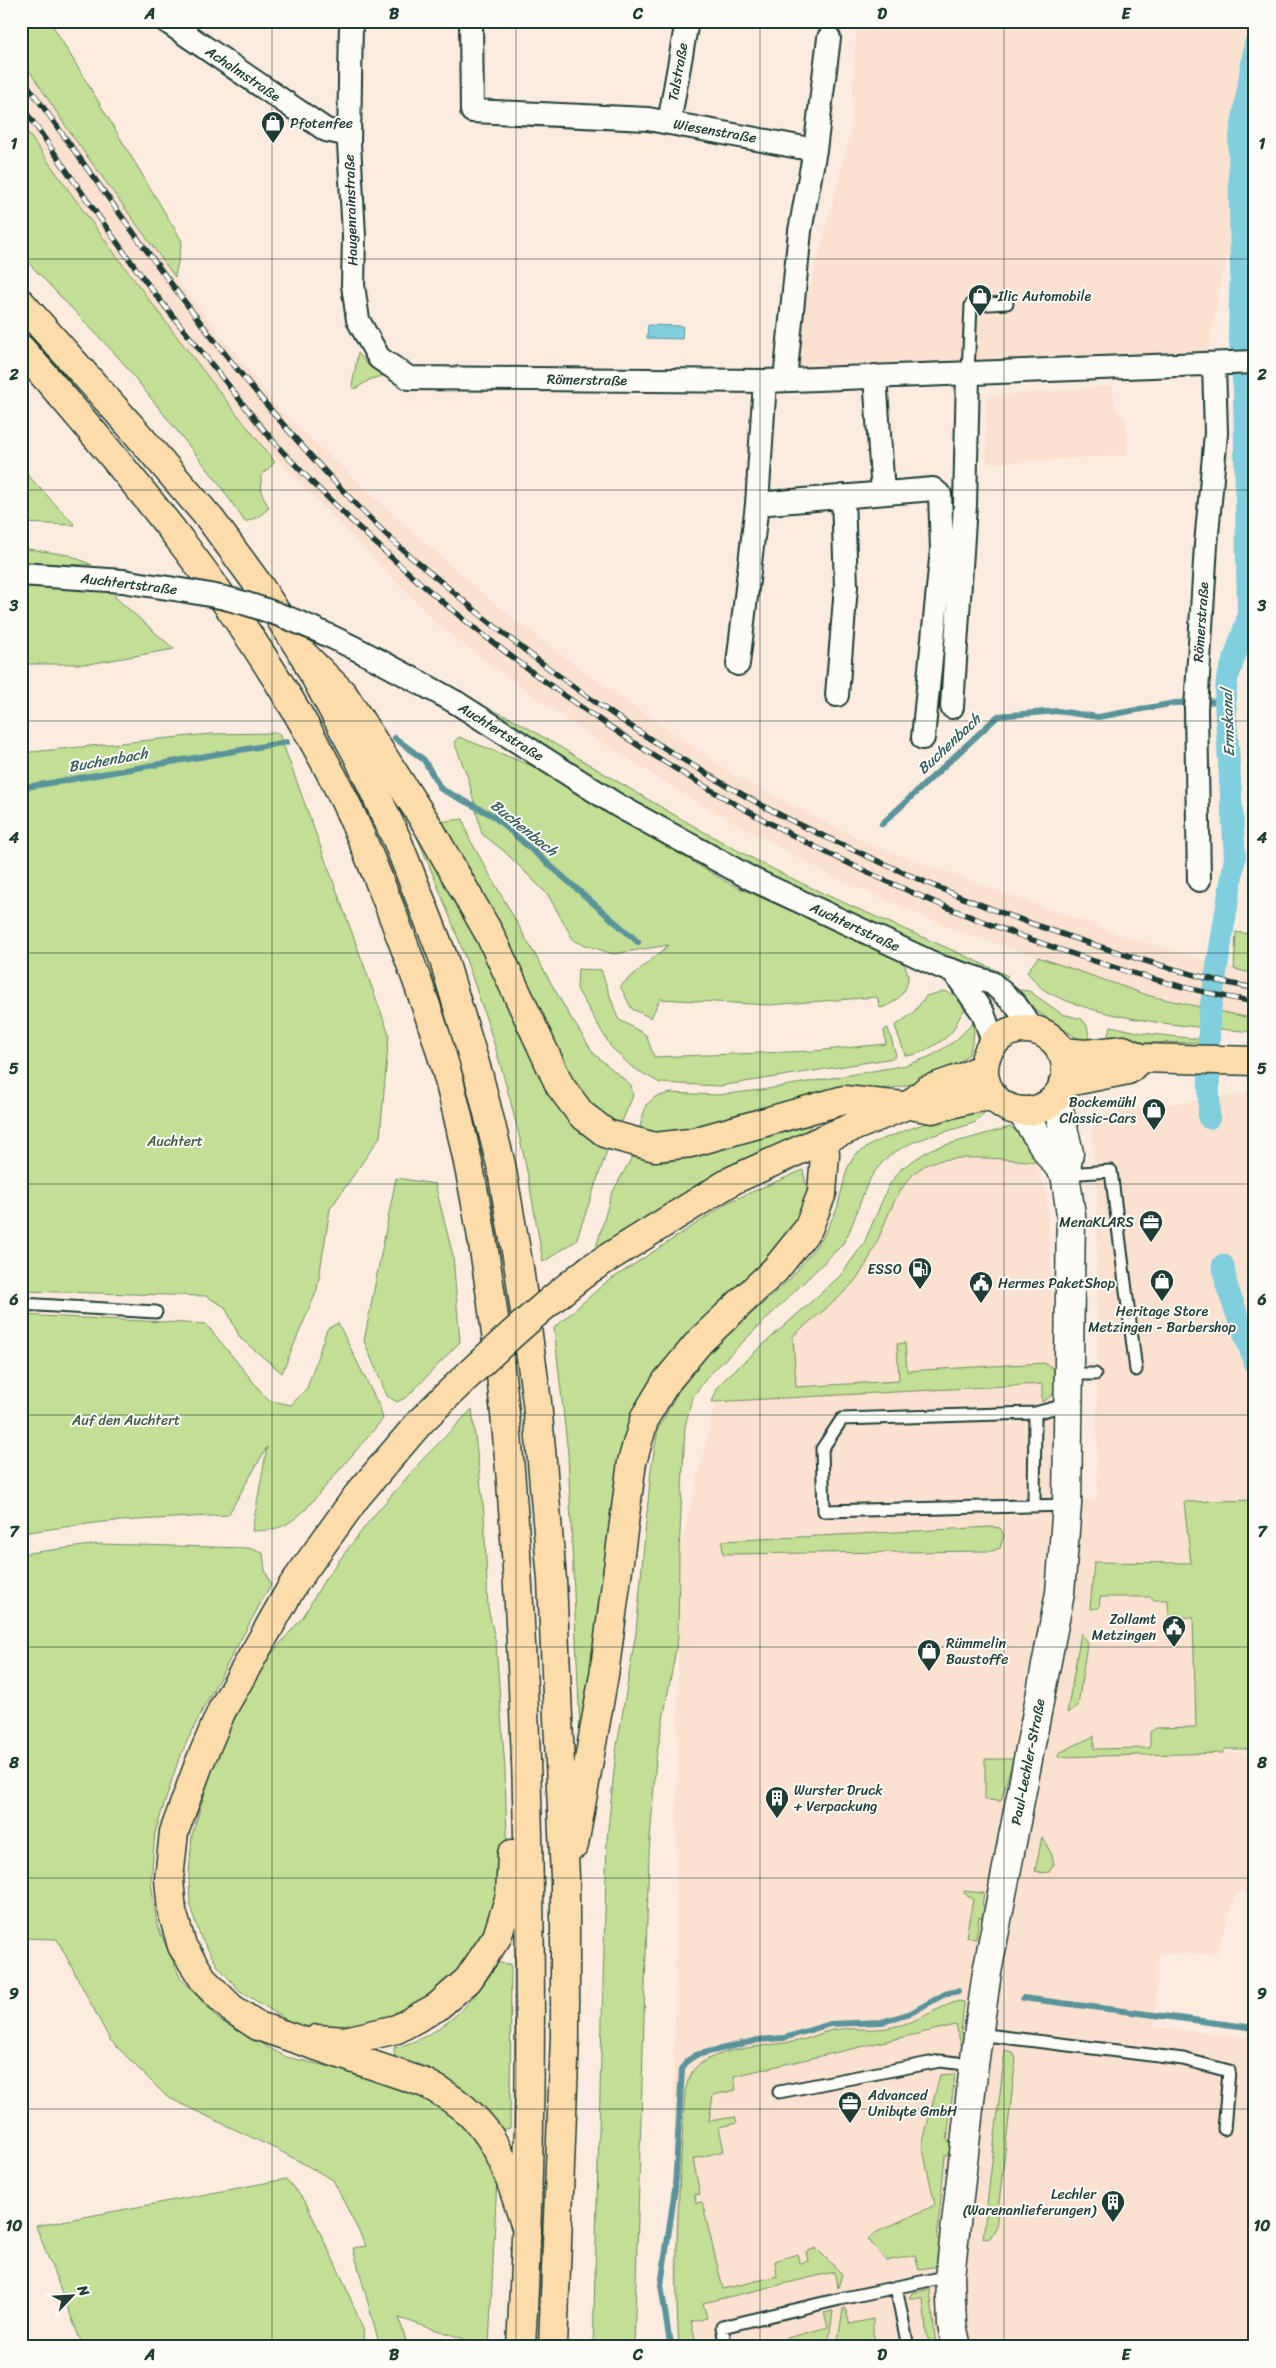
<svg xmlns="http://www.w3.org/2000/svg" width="1276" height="2368" font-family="Sriracha,sans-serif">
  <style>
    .built { fill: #fbe1d0 }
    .green { fill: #c3de95; stroke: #718e64 }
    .water { fill: #81cedf; stroke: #5a949b }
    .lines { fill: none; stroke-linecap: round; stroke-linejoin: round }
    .stream { stroke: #5a949b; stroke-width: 6 }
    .canal { stroke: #81cedf; stroke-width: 22 }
    .lane-casing { stroke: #1f3d34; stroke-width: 15 }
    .street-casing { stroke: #1f3d34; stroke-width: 26 }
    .secondary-casing { stroke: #1f3d34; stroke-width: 31 }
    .primary-casing { stroke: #1f3d34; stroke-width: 31 }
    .highway-casing { stroke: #1f3d34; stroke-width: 31 }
    .lane { stroke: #fdfcf7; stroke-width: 11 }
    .street { stroke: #fdfcf7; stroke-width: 22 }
    .secondary { stroke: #fdfcf7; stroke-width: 28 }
    .primary { stroke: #fddcac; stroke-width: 28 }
    .highway { stroke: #fddcac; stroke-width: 28 }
    .rail-casing { stroke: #1f3d34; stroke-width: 5.5 }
    .rail { stroke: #fdfcf7; stroke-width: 4; stroke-dasharray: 11; stroke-linecap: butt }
    .street-bridge-casing { stroke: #1f3d34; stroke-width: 26; stroke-linecap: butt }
    .primary-bridge-casing { stroke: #1f3d34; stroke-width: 31; stroke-linecap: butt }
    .street-bridge { stroke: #fdfcf7; stroke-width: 22 }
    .primary-bridge { stroke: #fddcac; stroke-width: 28 }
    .grid { fill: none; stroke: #1f3d34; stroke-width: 1; stroke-opacity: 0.55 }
    .labels { text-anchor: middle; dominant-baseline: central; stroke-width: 4; stroke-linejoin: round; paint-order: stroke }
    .street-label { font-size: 14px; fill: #1f3d34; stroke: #fdfcf7 }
    .poi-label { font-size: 14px; fill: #1f3d34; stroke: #fdfcf7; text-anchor: start }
    .park-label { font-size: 14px; fill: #405d47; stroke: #fdfcf7 }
    .water-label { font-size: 15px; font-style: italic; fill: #38615f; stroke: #fdfcf7 }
    .neatline { fill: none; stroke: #1f3d34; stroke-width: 2 }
    .grid-label { font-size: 16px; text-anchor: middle; font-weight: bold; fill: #1f3d34 }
  </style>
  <rect width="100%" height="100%" fill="#fcece0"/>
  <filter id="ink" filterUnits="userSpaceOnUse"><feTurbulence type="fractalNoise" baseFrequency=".02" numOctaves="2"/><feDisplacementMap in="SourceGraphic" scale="10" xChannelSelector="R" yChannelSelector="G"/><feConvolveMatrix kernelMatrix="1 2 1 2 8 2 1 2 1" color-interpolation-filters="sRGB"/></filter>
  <g filter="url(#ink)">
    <path class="built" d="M857 21H1252L1235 133 1237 177H1248L1249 236H1237V255L1226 257 1208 352 789 367 850 134Z
      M21 58 71 134 175 277 280 410 394 515 502 610 581 669 735 776 869 844 1130 938 1255 974V1019L1150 996 1038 957 962 933 833 877 695 801 565 719 440 627 253 434 143 293 21 123Z
      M1113 386 1114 405 1126 421 1128 455 986 464V396Z
      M1255 1092V1566L1223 1752 1255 1753V1893L1237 1892 1216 1954H1159L1155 2027 1255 2038V2347H685L675 2307 674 2063 679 1554 721 1380 855 1270 916 1164 1028 1144 1047 1193 1055 1351 1051 1498 1097 1500V1192L1091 1133 1098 1116 1114 1112Z"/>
    <path class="green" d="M21 21H50L182 241 175 277 71 134 21 58Z
      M21 123C102 239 187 352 275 462L261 476 262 494 269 508 258 517 245 522 217 481 119 358 21 255Z
      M358 353 370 367 383 376 371 379 355 389 352 386Z
      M21 468 75 525 21 523Z
      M21 548 69 555 92 565 21 563Z
      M21 586 116 590 115 597 174 649 89 664H21Z
      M487 708 513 719C596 768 679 820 765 865 844 906 928 937 1008 976L1004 981 841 911 705 844 604 784Z
      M279 733 389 1034 380 1137 330 1209 317 1290 282 1373 240 1338 225 1307 206 1296 21 1291V753L210 734Z
      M459 737 530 765 730 884 890 954C894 956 900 959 903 963 917 982 899 1004 880 1008L877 997 769 1005 660 999 651 1018 632 1009 620 986 669 945 613 954 574 941 548 895 504 851 482 834 468 778 454 742Z
      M409 819 608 1148 576 1241 543 1262C537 1229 532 1195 525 1161 499 1043 458 929 409 819Z
      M463 819 469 838 568 1013 594 1054 631 1085 633 1096 620 1126C599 1114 585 1101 571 1082L503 928 438 822Z
      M1236 932 1255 935V974L1234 969Z
      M1038 957 1150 996 1255 1019V1032C1193 1027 1104 1021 1049 993 1041 989 1033 979 1027 972Z
      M578 969 601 970 618 1019 646 1035 654 1057 814 1051 886 1044 884 1030 888 1028 896 1055 894 1058 720 1086 660 1083 632 1067 611 1047 577 989Z
      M1020 990 1029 991 1062 1014 1082 1019 1087 1026 1091 1044 1077 1038 1036 1011 1015 991Z
      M944 991 959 997 967 1007C959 1014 957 1026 950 1034 942 1042 916 1058 905 1055L895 1026 913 1013 926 996Z
      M973 1023 974 1035 969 1054 948 1073 936 1078 900 1087 854 1091 693 1135 638 1134 646 1105 655 1097 671 1093 717 1095 761 1090 907 1065 931 1056 955 1041Z
      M1111 1026 1142 1033 1199 1039V1042L1109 1044 1108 1034Z
      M983 1109 985 1112 976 1122C933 1138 889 1139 867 1185 858 1205 854 1226 842 1245L708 1376 692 1398 685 1427 679 1554 678 1638 656 1758 649 1854 634 2347H593L607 1839 616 1752 636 1632 651 1469 658 1429 678 1392 701 1360 790 1279 822 1239 837 1209 847 1169 855 1155 875 1142 920 1125Z
      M808 1123 811 1126 807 1130 721 1171 596 1248 611 1195 632 1157 663 1162 697 1157Z
      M1010 1127 1025 1136 1040 1160 1036 1162C1008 1159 956 1154 930 1163 914 1169 902 1187 894 1202 883 1225 875 1252 860 1274 843 1298 815 1316 793 1336L796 1387 899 1381 897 1344 905 1343 907 1371 1044 1363C1068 1374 1062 1391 1042 1402V1384L712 1402 718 1387 727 1377 840 1276 864 1243 889 1185 902 1168 931 1149Z
      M803 1170 808 1194 797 1224 767 1264 658 1374 585 1729 580 1730 568 1454 554 1328 604 1284 731 1201Z
      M396 1178 435 1184 453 1256 460 1342 407 1397 397 1402 387 1396 364 1341Z
      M21 1315 206 1324 268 1400 291 1405 307 1388 327 1329 338 1323 380 1408 383 1419 306 1509C288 1526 277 1531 252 1531L267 1447 228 1515 102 1522 21 1533Z
      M472 1409 484 1513 488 1608 496 1643 505 1769 507 1841 499 1896 475 1955 433 1999 394 2017 344 2031 295 2025 240 1991 217 1965 201 1938 190 1906 189 1875 192 1835 212 1769 235 1717 266 1660 303 1617 325 1579 370 1520 423 1459Z
      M1255 1500V1749H1225L1223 1753 1058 1757 1059 1753 1094 1736V1749L1150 1748V1732L1156 1728 1196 1727 1193 1617 1169 1618 1168 1600H1152V1597H1100L1099 1608 1090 1609 1094 1562 1191 1563 1184 1502Z
      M992 1527 1000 1528 1004 1535 1000 1548 992 1551 723 1554 722 1541Z
      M99 1544 249 1548 263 1553 265 1570 271 1584 205 1705 179 1758 155 1833 151 1881 157 1925 180 1977 219 2020 286 2057 376 2077 442 2104 480 2140 497 2178 489 2347 399 2318 408 2347H380L353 2248 366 2246 333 2180 282 2152 167 2097 110 2040 57 1939 21 1938V1554Z
      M1081 1633 1087 1643 1078 1706 1067 1713Z
      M985 1759H1013L1001 1801 985 1800Z
      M1042 1837 1052 1855 1054 1864 1049 1872 1042 1873 1035 1871Z
      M964 1891 984 1893 982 1905 989 1908 987 1918 979 1917 976 1939 966 1937 973 1899 964 1893Z
      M498 1963 511 1964 510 2128 500 2130 451 2082 425 2068 395 2058 394 2048C444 2035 472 2004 498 1963Z
      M959 2001 964 2002 961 2033 966 2035 968 2043 961 2045 956 2025 734 2076 736 2090 713 2095 709 2121 735 2117 737 2123 719 2127 724 2151 693 2159 700 2194 695 2195 696 2203 702 2202 723 2289 777 2276 775 2261 797 2254 800 2263 808 2261 806 2252 816 2248 842 2274 838 2288 834 2272 703 2303 707 2318 691 2322 697 2347H679C673 2262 680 2177 685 2092 687 2084 689 2075 695 2068 716 2047 770 2046 798 2041 813 2038 827 2029 842 2029 859 2028 875 2031 892 2027 917 2023 935 2008 959 2001Z
      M1005 2050 1013 2052 1016 2059 996 2228 990 2238 983 2239Z
      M955 2074 947 2140 953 2144V2152L945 2155 937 2239 943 2242 940 2266 919 2269 915 2255 886 2261 868 2239 877 2232 935 2205 922 2145 940 2075Z
      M286 2179 305 2201 342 2278 363 2329 366 2347H83L36 2226Z
      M930 2289 936 2347H930L926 2331 923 2298H909L912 2293Z
      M845 2308 850 2324 873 2319V2333L877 2347H837L843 2309Z
      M833 2311 828 2347H754L828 2327 824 2313Z"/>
    <path class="water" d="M648 325 683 326 682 339 647 338Z"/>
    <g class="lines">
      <path class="stream" d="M395 738 424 760 441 789 492 815 638 942
        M21 788 287 742
        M882 824 998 716 1058 711 1098 717 1175 703 1225 701
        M1023 1998 1255 2028
        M672 2347 669 2338 661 2285 675 2188 682 2069 687 2061 696 2055 758 2040 784 2038 830 2024 882 2022 909 2014 945 1994 958 1991"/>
      <path class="canal" d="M1209 1118V1016L1235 857 1225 701 1227 680 1248 617 1244 390 1239 330 1241 268 1239 144 1255 44
        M1223 1265 1227 1287 1255 1363"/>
      <g class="lane-casing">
        <path id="lane" d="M968 373 971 305 1007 303
          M1065 1174 1111 1171 1136 1370
          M21 1304 156 1312
          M1069 1374H1095
          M1034 1505 1035 1413
          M1067 1505 824 1511 822 1449 842 1419 1035 1413 1069 1404
          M978 2034 1183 2059 1229 2071 1224 2129
          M779 2092 940 2061 974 2065
          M896 2287 908 2347
          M726 2347 722 2327 840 2299 950 2276"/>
      </g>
      <g class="street-casing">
        <path id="street" d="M166 21 326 130 349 135
          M351 21 349 143 354 236 353 285 358 320 379 358 409 378 765 381 1255 362
          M471 21 472 111 648 119 815 150
          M669 123 687 21
          M875 376 883 493
          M785 380 800 231 815 150 829 38
          M757 504 933 489 940 495 942 549 923 738
          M21 574 123 581
          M738 664 757 504 765 381
          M837 695 846 587 843 496
          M457 703 617 805 752 879 941 967 992 983 1015 1004 1034 1031
          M952 707 965 505 968 373
          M1199 880 1196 709 1206 545 1216 433 1214 364
          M954 972 983 1013 994 1044"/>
      </g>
      <g class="secondary-casing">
        <path id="secondary" d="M1021 1111 1051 1157 1065 1174
          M957 2347 952 2325 950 2276 974 2065 987 1972 1060 1593 1067 1505 1071 1215 1065 1174 1069 1153 1056 1097"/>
      </g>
      <g class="primary-casing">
        <path id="primary" d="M307 662 357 754 397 840 443 957 479 1077 501 1165 519 1268 537 1402 552 1580 565 1878V2036L553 2347
          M984 1070a41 41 0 1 1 82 0a41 41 0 1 1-82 0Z
          M1061 1052 1087 1054 1123 1050 1141 1058 1255 1061
          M1063 1083 1128 1070 1141 1058
          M910 1105 927 1090 964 1077 984 1067
          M590 1269 733 1180 824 1139 904 1106 910 1105 932 1109 970 1099 993 1096
          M420 1422 357 1496 293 1585 222 1710 199 1764 174 1832 169 1879 172 1911 182 1946 205 1982 231 2008 258 2026 425 2083C497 2120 503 2159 527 2230
          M574 1845 604 1675 632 1462 645 1417 666 1382 700 1341 775 1270 808 1229 822 1193 825 1155 824 1139
          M317 2039 345 2041 397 2029 437 2007 468 1980 497 1937 510 1896 512 1854
          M521 2347C532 2152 532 1956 526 1760"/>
      </g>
      <g class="highway-casing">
        <path id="highway" d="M21 303 133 429 211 520 260 587 303 654 343 694 428 826 490 935 560 1086 581 1114 607 1134 655 1147 690 1143 844 1100 904 1106
          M21 349C135 479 246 612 327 766 352 812 371 860 390 908 412 966 434 1024 450 1084 506 1305 517 1534 526 1760"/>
      </g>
      <use href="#lane" class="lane"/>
      <use href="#street" class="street"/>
      <use href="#secondary" class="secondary"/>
      <use href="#primary" class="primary"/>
      <use href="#highway" class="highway"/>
      <g class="rail-casing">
        <path id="rail" d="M21 76C135 235 250 404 392 540 411 558 432 574 452 591 548 673 654 747 765 807 812 832 860 853 909 875 983 908 1061 935 1139 959 1177 970 1216 982 1255 988
          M21 105C65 167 107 231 153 291 174 318 196 345 217 371 239 398 259 426 282 451 484 665 750 839 1027 938 1099 964 1180 990 1255 1002"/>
      </g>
      <use href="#rail" class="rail"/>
      <g class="street-bridge-casing">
        <path id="street-bridge" d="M123 581C158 587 194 591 229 599 311 620 384 663 457 703"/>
      </g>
      <g class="primary-bridge-casing">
        <path id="primary-bridge" d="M420 1422C475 1367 529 1316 590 1269"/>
      </g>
      <use href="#street-bridge" class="street-bridge"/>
      <use href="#primary-bridge" class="primary-bridge"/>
    </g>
  </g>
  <path class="grid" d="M272 21V2347M516 21V2347M760 21V2347M1004 21V2347M21 259H1255M21 490H1255M21 721H1255M21 953H1255M21 1184H1255M21 1415H1255M21 1647H1255M21 1878H1255M21 2109H1255"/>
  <defs>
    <g id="shop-pin" transform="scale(1.25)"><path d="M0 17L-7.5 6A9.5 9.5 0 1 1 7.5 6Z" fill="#1f3d34" stroke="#fdfcf7"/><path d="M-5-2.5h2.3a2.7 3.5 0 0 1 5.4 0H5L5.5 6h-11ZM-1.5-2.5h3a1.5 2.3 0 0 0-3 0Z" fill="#fff"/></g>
    <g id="office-pin" transform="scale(1.25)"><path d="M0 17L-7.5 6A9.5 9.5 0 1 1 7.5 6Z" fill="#1f3d34" stroke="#fdfcf7"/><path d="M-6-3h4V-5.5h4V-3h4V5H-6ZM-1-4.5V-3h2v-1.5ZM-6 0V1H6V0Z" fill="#fff"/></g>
    <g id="fuel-pin" transform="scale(1.25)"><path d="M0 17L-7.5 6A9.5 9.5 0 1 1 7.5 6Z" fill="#1f3d34" stroke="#fdfcf7"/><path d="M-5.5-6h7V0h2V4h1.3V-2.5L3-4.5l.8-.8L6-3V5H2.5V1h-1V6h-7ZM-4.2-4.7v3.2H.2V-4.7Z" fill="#fff"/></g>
    <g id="civic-pin" transform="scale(1.25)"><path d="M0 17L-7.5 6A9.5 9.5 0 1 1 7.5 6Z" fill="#1f3d34" stroke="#fdfcf7"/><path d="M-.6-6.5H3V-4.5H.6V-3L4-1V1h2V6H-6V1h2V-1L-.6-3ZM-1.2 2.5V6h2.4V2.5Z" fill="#fff"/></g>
    <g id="building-pin" transform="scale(1.25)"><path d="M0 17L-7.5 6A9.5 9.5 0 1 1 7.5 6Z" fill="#1f3d34" stroke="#fdfcf7"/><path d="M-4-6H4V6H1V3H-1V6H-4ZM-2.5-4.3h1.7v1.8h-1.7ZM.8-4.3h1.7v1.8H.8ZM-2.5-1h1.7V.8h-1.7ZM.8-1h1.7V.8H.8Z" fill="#fff"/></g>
  </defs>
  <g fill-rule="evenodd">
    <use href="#shop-pin" x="273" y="123"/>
    <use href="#shop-pin" x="980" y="296"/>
    <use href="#shop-pin" x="1154" y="1110"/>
    <use href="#office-pin" x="1151" y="1222"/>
    <use href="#fuel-pin" x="920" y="1269"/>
    <use href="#shop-pin" x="1162" y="1281"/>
    <use href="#civic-pin" x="981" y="1283"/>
    <use href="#civic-pin" x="1174" y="1627"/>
    <use href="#shop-pin" x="929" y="1651"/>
    <use href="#building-pin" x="777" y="1798"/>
    <use href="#office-pin" x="850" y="2103"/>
    <use href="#building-pin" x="1113" y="2202"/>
  </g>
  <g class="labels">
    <g class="street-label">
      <text transform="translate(678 72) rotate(-80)">Talstraße</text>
      <text transform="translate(243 74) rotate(34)">Achalmstraße</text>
      <text transform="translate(715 131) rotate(10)">Wiesenstraße</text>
      <text transform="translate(351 210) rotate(-92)">Haugenrainstraße</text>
      <text transform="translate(587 380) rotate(1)">Römerstraße</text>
      <text transform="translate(129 584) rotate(7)">Auchtertstraße</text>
      <text transform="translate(1201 622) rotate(-86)">Römerstraße</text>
      <text transform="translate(501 732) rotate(32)">Auchtertstraße</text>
      <text transform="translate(855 927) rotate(25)">Auchtertstraße</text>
      <text transform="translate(1028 1762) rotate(-79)">Paul-Lechler-Straße</text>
    </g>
    <g class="poi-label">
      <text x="290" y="123">Pfotenfee</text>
      <text x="998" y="296">Ilic Automobile</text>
      <text x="1136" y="1102" text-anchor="end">Bockemühl<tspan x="1136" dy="16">Classic-Cars</tspan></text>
      <text x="1134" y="1222" text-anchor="end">MenaKLARS</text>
      <text x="902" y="1269" text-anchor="end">ESSO</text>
      <text x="998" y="1283">Hermes PaketShop</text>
      <text x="1162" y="1311" text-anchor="middle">Heritage Store<tspan x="1162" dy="16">Metzingen - Barbershop</tspan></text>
      <text x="1156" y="1619" text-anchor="end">Zollamt<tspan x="1156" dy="16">Metzingen</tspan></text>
      <text x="946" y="1643">Rümmelin<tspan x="946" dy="16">Baustoffe</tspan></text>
      <text x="794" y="1790">Wurster Druck<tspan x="794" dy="16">+ Verpackung</tspan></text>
      <text x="868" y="2095">Advanced<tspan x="868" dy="16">Unibyte GmbH</tspan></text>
      <text x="1096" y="2194" text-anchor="end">Lechler<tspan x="1096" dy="16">(Warenanlieferungen)</tspan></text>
    </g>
    <g class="park-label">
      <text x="175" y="1141">Auchtert</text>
      <text x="126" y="1420">Auf den Auchtert</text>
    </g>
    <g class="water-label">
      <text transform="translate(1228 723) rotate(-92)">Ermskanal</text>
      <text transform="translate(949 744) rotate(-43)">Buchenbach</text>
      <text transform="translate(108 760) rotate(-10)">Buchenbach</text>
      <text transform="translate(524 828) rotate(39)">Buchenbach</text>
    </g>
  </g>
  <rect width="1276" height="2368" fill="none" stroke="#fdfcf7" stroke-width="55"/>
  <g transform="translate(72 2296) rotate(65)" stroke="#fdfcf7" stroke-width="4" paint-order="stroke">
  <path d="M0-4L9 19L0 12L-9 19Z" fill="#1f3d34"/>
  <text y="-8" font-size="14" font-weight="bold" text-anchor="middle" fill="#1f3d34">N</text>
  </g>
  <rect x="28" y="28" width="1220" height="2312" class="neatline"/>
  <g class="grid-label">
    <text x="150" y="19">A</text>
    <text x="394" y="19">B</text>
    <text x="638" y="19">C</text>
    <text x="882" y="19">D</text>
    <text x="1126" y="19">E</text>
    <text x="14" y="149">1</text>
    <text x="1262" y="149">1</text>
    <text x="14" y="380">2</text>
    <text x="1262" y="380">2</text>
    <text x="14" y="611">3</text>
    <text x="1262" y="611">3</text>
    <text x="14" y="843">4</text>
    <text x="1262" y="843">4</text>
    <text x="14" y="1074">5</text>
    <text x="1262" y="1074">5</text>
    <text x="14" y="1305">6</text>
    <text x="1262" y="1305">6</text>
    <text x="14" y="1537">7</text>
    <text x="1262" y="1537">7</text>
    <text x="14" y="1768">8</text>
    <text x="1262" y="1768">8</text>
    <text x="14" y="1999">9</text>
    <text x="1262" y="1999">9</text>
    <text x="14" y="2231">10</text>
    <text x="1262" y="2231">10</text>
    <text x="150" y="2360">A</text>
    <text x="394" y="2360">B</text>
    <text x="638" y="2360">C</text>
    <text x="882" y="2360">D</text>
    <text x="1126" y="2360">E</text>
  </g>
</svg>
